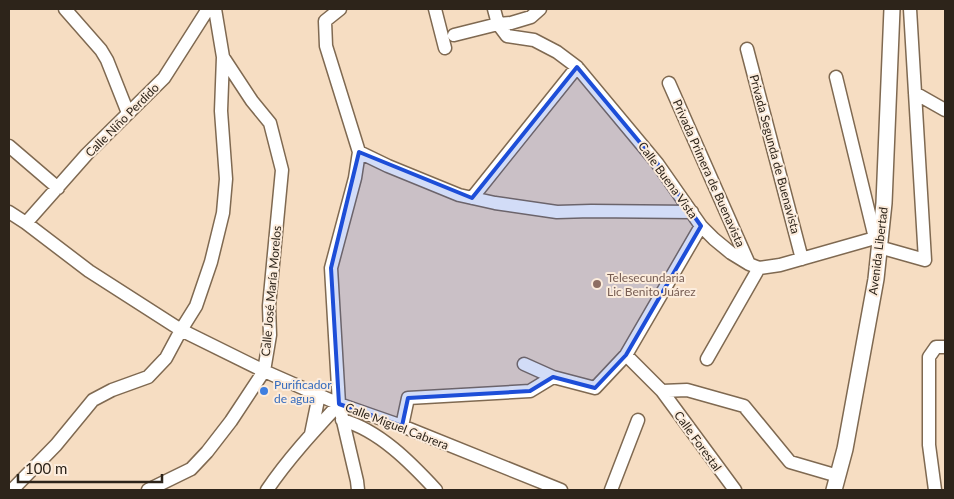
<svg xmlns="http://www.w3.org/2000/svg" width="954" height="499" font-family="Lato,sans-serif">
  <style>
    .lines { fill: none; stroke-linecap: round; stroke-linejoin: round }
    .minor-casing { stroke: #7f6951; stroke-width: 15 }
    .major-casing { stroke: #7f6951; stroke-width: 18 }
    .minor { stroke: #fff; stroke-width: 12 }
    .major { stroke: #fff; stroke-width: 15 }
    .marked { fill: #1d4ed8; fill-opacity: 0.2; stroke: #1d4ed8; stroke-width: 4; stroke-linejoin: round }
    .education-dot { fill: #8d6e63; stroke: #fcecdc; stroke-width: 2 }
    .shop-dot { fill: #3f7fe0; stroke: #fcecdc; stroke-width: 2 }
    .labels { text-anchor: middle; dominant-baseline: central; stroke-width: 4; stroke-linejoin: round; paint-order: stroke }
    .street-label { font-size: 12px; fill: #2d241a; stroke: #fcecdc }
    .education-label { font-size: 12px; fill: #785e54; stroke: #fcecdc; text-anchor: start }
    .shop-label { font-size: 12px; fill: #366cbe; stroke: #fcecdc; text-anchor: start }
  </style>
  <rect width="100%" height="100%" fill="#f6ddc2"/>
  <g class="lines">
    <g class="minor-casing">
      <path id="minor" d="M65 9 101 50 107 60 128 113
        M340 9 325 21 326 46 359 152 355 178 331 268 339 404 357 481 358 490
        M435 9 445 48
        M494 9 498 24 507 36 534 40 557 52 577 67 657 163 701 226 714 239 731 253 749 264 759 268 780 265 875 238H880
        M454 35 498 24 511 23 531 17 540 9
        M747 49 802 259
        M836 77 875 238
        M669 83 749 264
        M915 93 945 110
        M9 146 58 188
        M359 152 388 166 459 195 495 203 557 212 591 211 692 212
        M472 198 577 67
        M9 212 26 223 89 271 181 330 264 371 339 404 402 426 561 490
        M26 223 87 154 164 78 208 9
        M879 247 925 260 910 9
        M626 355 662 391 687 390 744 406 790 462 838 476
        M707 359 759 268
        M524 364 553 377 595 388 626 355 701 226
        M662 391 735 490
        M342 420C379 430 411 463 436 490
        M402 426 408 398 530 391 553 377
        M311 434 319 395
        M12 490 56 445 93 400 112 390 148 377 166 358 181 330 196 306 211 262 223 213 226 179 221 111 223 57 215 9
        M148 490 191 469 207 452 231 421 264 371 270 335 269 306 282 170 270 123 252 101 223 57
        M267 490C288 459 314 431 339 404
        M611 490 638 420
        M935 490 929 445V357L936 347H945"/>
    </g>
    <g class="major-casing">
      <path id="major" d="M834 490 845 449 876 279 884 203 892 9"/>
    </g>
    <use href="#minor" class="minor"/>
    <use href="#major" class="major"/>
  </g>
  <path class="marked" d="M577 67 657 163 701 226 626 355 595 388 553 377 530 391 408 398 402 426 339 404 331 268 359 152 472 198Z"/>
  <circle class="education-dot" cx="597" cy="284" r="5"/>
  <circle class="shop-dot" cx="264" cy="391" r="5"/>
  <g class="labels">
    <g class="street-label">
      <text transform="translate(122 120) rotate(-45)">Calle Niño Perdido</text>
      <text transform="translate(775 154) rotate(75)">Privada Segunda de Buenavista</text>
      <text transform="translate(709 173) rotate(66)">Privada Primera de Buenavista</text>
      <text transform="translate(668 180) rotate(54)">Calle Buena Vista</text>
      <text transform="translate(878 251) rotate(-83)">Avenida Libertad</text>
      <text transform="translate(271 291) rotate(-85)">Calle José María Morelos</text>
      <text transform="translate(397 426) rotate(21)">Calle Miguel Cabrera</text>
      <text transform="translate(698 441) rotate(54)">Calle Forestal</text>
    </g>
    <g class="education-label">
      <text x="607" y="277">Telesecundaria<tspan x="607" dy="14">Lic Benito Juárez</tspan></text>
    </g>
    <g class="shop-label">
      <text x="274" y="384">Purificador<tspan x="274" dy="14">de agua</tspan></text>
    </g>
  </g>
  <rect width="954" height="499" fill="none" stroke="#2d241a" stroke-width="20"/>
  <path d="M18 474v8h144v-8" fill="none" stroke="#2d241a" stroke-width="2.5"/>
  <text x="25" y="474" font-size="15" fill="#2d241a" stroke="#fcecdc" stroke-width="4" paint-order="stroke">100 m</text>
</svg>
